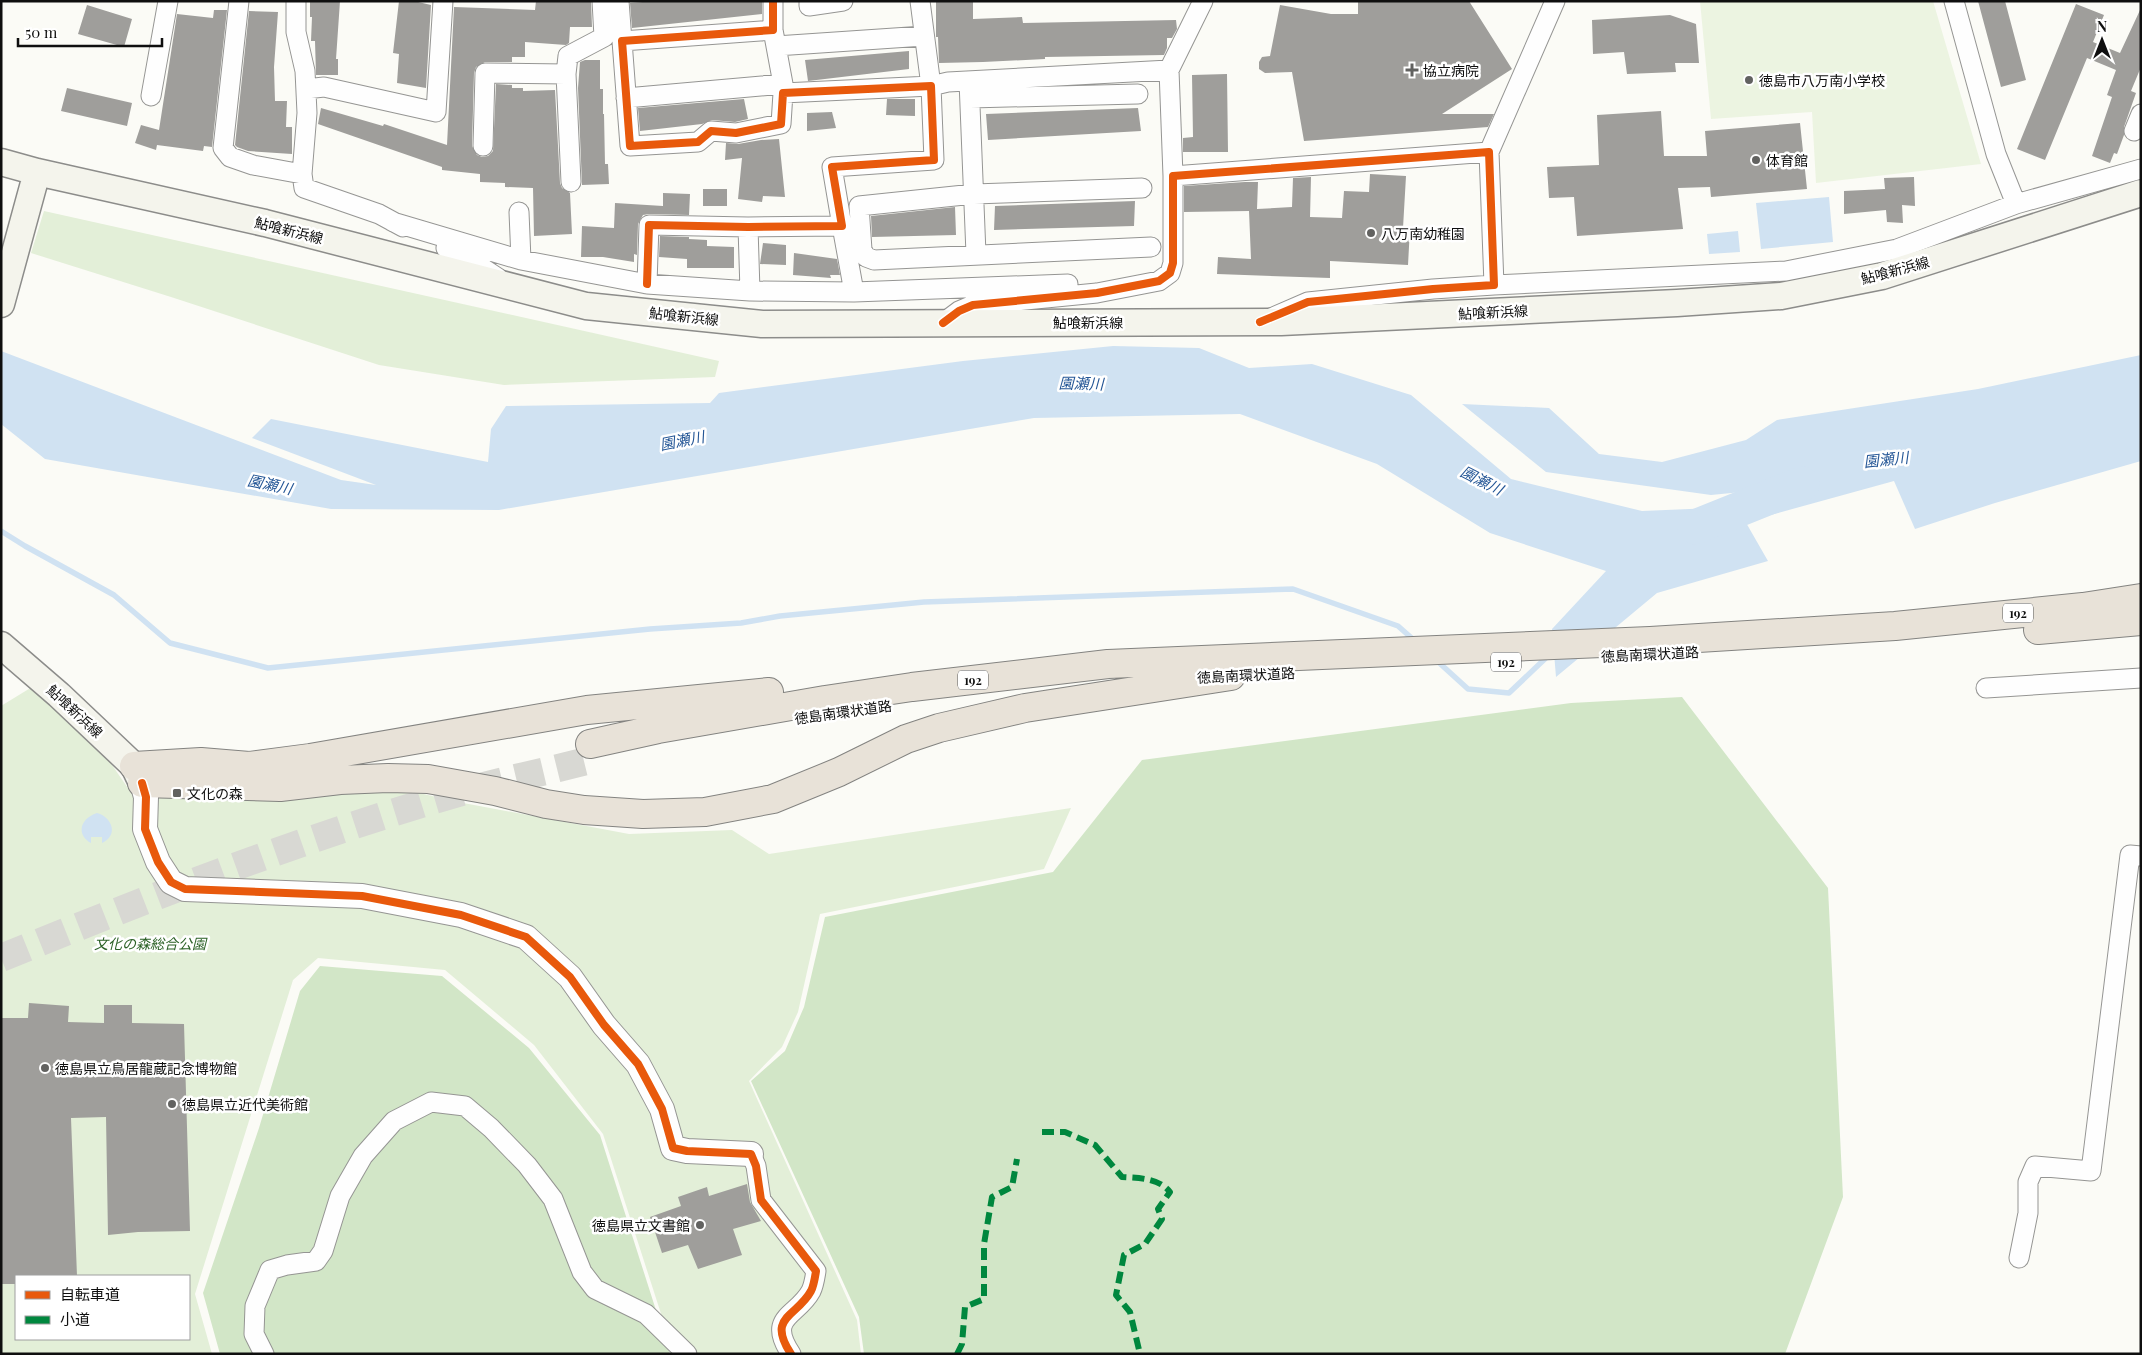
<svg xmlns="http://www.w3.org/2000/svg" width="2142" height="1355" font-family="'Playfair Display','Noto Sans JP',serif">
  <style>
    .green { fill: #e3efd8; fill-rule: evenodd }
    .forest { fill: #d2e6c7 }
    .pitch { fill: #ecf4e1 }
    .water { fill: #d0e2f2 }
    .lines { fill: none; stroke-linecap: round; stroke-linejoin: round }
    .stream { stroke: #d0e2f2; stroke-width: 5.5 }
    .river { stroke: #d0e2f2; stroke-width: 35 }
    .building { fill: #9f9e9b }
    .motorway-tunnel { stroke: #d8d8d3; stroke-width: 28; stroke-dasharray: 28 14; stroke-linecap: butt }
    .minor-casing { stroke: #959593; stroke-width: 21 }
    .tertiary-casing { stroke: #959593; stroke-width: 26 }
    .secondary-casing { stroke: #8c8c8a; stroke-width: 29 }
    .motorway-casing { stroke: #838380; stroke-width: 30 }
    .minor { stroke: #fefefe; stroke-width: 19 }
    .tertiary { stroke: #fefefe; stroke-width: 24 }
    .secondary { stroke: #f4f4ec; stroke-width: 26 }
    .motorway { stroke: #e8e2d8; stroke-width: 28 }
    .quiet { stroke: #00873e; stroke-width: 6; stroke-dasharray: 12 6; stroke-linecap: butt }
    .cycleway-casing { stroke: #fff; stroke-width: 11 }
    .cycleway { stroke: #e8590c; stroke-width: 8 }
    .poi-dot { fill: #626260; stroke: #fff; stroke-width: 2 }
    .labels { text-anchor: middle; dominant-baseline: central; stroke-width: 5; stroke-linejoin: round; paint-order: stroke }
    .shield { fill: #fff; stroke: #575757; stroke-width: 1 }
    .shield-label { font-size: 12px; font-weight: bold; fill: #0f0f0f }
    .poi-label { font-size: 14px; fill: #0f0f0f; stroke: #fff; text-anchor: start }
    .street-label { font-size: 14px; fill: #0f0f0f; stroke: #fff }
    .park-label { font-size: 14px; font-style: italic; fill: #2b6126; stroke: #fff }
    .water-label { font-size: 15px; font-style: italic; fill: #245696; stroke: #fff }
  </style>
  <rect width="100%" height="100%" fill="#fbfbf6"/>
  <path class="green" d="M44 211 719 361 715 377 504 385 379 365 171 297 31 253Z
    M32 687 92 736 132 794 389 786 458 802 629 834 732 830 769 854 1071 808 1044 869 820 914 798 1012 782 1047 749 1081 857 1320 861 1354H674L603 1134 534 1045 445 970 318 958 293 980 195 1294 212 1354H1V706ZM16 1276H189V1339H16Z"/>
  <path class="forest" d="M1682 697 1828 888 1843 1197 1785 1354H864L859 1317 751 1081 785 1051 804 1007 825 917 1053 872 1142 760 1571 703Z
    M320 966 442 976 529 1048 600 1135 670 1354H220L203 1293 259 1128 300 991Z"/>
  <path class="pitch" d="M1700 1H1933L1981 164 1816 183 1812 112 1711 119Z"/>
  <path class="water" d="M1829 197 1833 242 1761 249 1756 203Z
    M1738 231 1740 252 1709 254 1707 234Z
    M1113 346 1199 348 1249 368 1312 364 1411 395 1511 479 1642 511 1737 507 1768 561 1657 593 1556 677 1552 629 1606 571 1490 533 1377 464 1240 414 1034 418 499 510 331 509 45 459 1 424V351L341 480 376 485 252 438 271 419 488 462 491 429 506 406 710 403 719 393 963 361Z
    M2141 355V461L1995 503 1915 529 1894 481 1767 516 1752 491 1711 495 1546 472 1462 404 1549 408 1599 454 1662 462 1746 440 1777 420 1978 389Z
    M97 813C112 817 119 835 102 843V837H91V843C75 834 81 818 97 813Z"/>
  <g class="lines">
    <path class="stream" d="M1 531 25 546 114 595 170 643 268 668 650 629 741 623 780 616 924 602 1293 589 1398 626 1415 641
      M1435 659 1468 689 1509 693 1549 655"/>
    <path class="river" d="M1695 527 1802 484"/>
  </g>
  <path class="building" d="M310 1H340L336 59H338V75H316L315 41H311L312 17H310Z
    M399 1H414L431 5 426 88 397 83 399 54 393 53Z
    M536 1H591L592 27H570L569 43 566 45 525 42V57H512V62H485L476 67 474 73 472 146 477 155 482 157 488 156 493 151 496 84 512 85V88H523V91L555 90 560 183 562 188 570 193 572 234 534 236 533 188 505 187V183L480 182V174L442 170V167L318 124 321 108 383 126 384 124 447 145 454 7 535 10Z
    M655 1H762V14L632 28 630 3Z
    M936 1H973V19L1022 17 1023 23 1176 20 1177 29 1172 38H1167V48L1164 55 1045 57V59L983 62 939 63 938 37H936Z
    M1358 1H1469L1512 69 1442 114H1494L1488 127 1304 141 1292 72 1265 73 1259 69V62L1262 57 1270 56 1280 5 1331 14H1358Z
    M1978 1H2005L2026 80 2001 87Z
    M2076 4 2104 15 2093 42 2120 53 2141 8V67L2131 91 2136 93 2124 127V135L2117 154 2114 153 2110 163 2092 156 2112 97 2107 95 2116 70 2087 58 2045 160 2017 149Z
    M87 5 132 19 124 47 78 34Z
    M214 10H227L212 147 204 146 203 151 157 145 156 150 135 143 141 125 159 130 177 14 213 18Z
    M249 11 278 12 274 67 275 101H287L286 127H292V154L248 151 237 147 235 145Z
    M1670 15 1696 24 1699 63H1675L1676 72 1627 74 1624 52 1593 54 1592 20Z
    M909 51V69L808 81 805 60Z
    M585 60H600V89H603V114H604L605 164H608L609 184 582 185 578 88 580 62Z
    M1227 74 1228 152H1183V138L1193 137 1192 75Z
    M67 88 132 103 127 126 61 111Z
    M744 99 748 119 735 122 712 120 702 124 640 131 638 108Z
    M887 99H915V116L886 115Z
    M1138 108 1141 131 988 140 986 114Z
    M1661 111 1664 156H1707L1705 131 1800 123 1807 189 1711 197 1710 187 1678 188 1683 229 1577 236 1574 197 1549 198 1547 167 1599 165 1597 115Z
    M832 112 836 128 807 131V113Z
    M779 139 785 197 763 196 762 202 738 199 742 158 725 160 726 143 738 144 761 140Z
    M1370 174 1406 176 1403 228H1410L1408 265 1330 261V278L1217 274 1218 257 1251 259 1249 211 1184 212V186L1245 182H1258L1257 209 1292 207 1293 178 1311 177 1310 217 1342 218 1344 191 1369 192Z
    M1914 177 1915 206 1902 205 1903 223 1887 222 1886 210 1844 214V191L1885 189 1884 178Z
    M703 189H727V206H703Z
    M663 193 690 194 689 215 649 214 643 215 638 224 637 255 634 254V262L603 257H581L582 226 614 228 615 203 663 206Z
    M1135 201 1134 226 994 230 995 206Z
    M955 207 956 235 872 237 871 216Z
    M660 236 689 237V239L707 240V246L734 247V268H687V259L659 257Z
    M763 243 786 245V265L760 264Z
    M794 253 837 259 840 275H830L831 278 793 275Z
    M29 1003 69 1006 68 1022 104 1023V1005H132V1023L184 1024 190 1231 138 1232 108 1235 106 1117 71 1118 77 1276H16V1284H1V1018H28Z
    M747 1184 750 1202 761 1221 733 1229 742 1255 698 1269 688 1245 662 1253 650 1217 681 1206 678 1197 707 1187 709 1196Z"/>
  <g class="lines">
    <path class="motorway-tunnel" d="M1 958C151 897 303 838 458 793 503 780 549 771 594 759"/>
    <g class="minor-casing">
      <path id="minor" d="M239 1 223 148 230 157 253 165 302 174 307 113 305 71 296 32V1
        M619 1 622 41
        M809 1V6L843 1
        M920 1 931 86 948 82 1169 70
        M1954 1 1996 154 2016 204 2141 169
        M776 46 924 36
        M969 81 976 254
        M306 89 324 87 436 112 443 1
        M151 96 168 1
        M626 98 783 84 773 30
        M970 98 1138 94
        M2134 131 2141 114
        M483 146 485 73 566 74
        M1489 152 1555 1
        M302 174 304 188 379 214 403 227
        M1173 176 1169 70 1203 1
        M571 182 566 74 568 56 604 37 602 1
        M1142 188 974 194 859 206 862 250 866 257 874 260 1151 247
        M519 212 521 260
        M393 222 521 260 647 284 750 291 854 292 1068 284
        M842 226 854 292
        M748 227 750 291
        M446 248 469 259 498 278
        M647 284 649 225 748 227 842 226 832 167 934 160 931 86 783 93 781 124 736 133 711 131 698 142 630 146 622 41 773 30V1
        M1494 285 1786 271 1897 249 2016 204
        M943 323 959 311 973 305 1097 293 1159 281 1170 273 1173 263V176L1489 152 1494 285 1433 289 1308 302 1271 318
        M1986 688 2141 678
        M751 1154 756 1166 761 1200 816 1271C815 1277 814 1285 811 1291 797 1317 766 1316 791 1354
        M2019 1258 2028 1213V1182L2035 1166 2091 1171 2130 855 2141 856
        M264 1354 254 1334 255 1306 270 1270 287 1265 316 1261 323 1251 340 1196 363 1156 394 1121 431 1102 465 1106 491 1128 527 1165 553 1199 582 1272 595 1289 646 1314 687 1354"/>
    </g>
    <g class="tertiary-casing">
      <path id="tertiary" d="M142 783 146 797 145 829 158 862 171 882 185 889 362 896 461 915 526 937 570 977 604 1025 638 1064 662 1109 673 1148 687 1151 751 1154"/>
    </g>
    <g class="secondary-casing">
      <path id="secondary" d="M1 162 37 172 265 223 586 306 762 324 1281 322 1677 303 1781 296 1882 276 2141 193
        M1 304 37 172
        M1 645 59 695 134 766 142 783"/>
    </g>
    <g class="motorway-casing">
      <path id="motorway" d="M2038 630 2141 621
        M590 744 658 729 825 700 912 687 1108 664 1650 641 1895 626 2083 607 2141 598
        M134 766 201 762 249 766 310 758 587 710 769 692
        M142 783 280 787 340 780 388 778 428 779 495 791 546 804 584 810 643 814 705 812 773 799 839 772 906 739 939 728 1025 708 1231 676"/>
    </g>
    <use href="#minor" class="minor"/>
    <use href="#tertiary" class="tertiary"/>
    <use href="#secondary" class="secondary"/>
    <use href="#motorway" class="motorway"/>
    <path class="quiet" d="M1042 1132H1065L1095 1145 1122 1177C1139 1178 1159 1178 1170 1192L1158 1209 1162 1219 1145 1244 1124 1255 1116 1295 1130 1312 1140 1354
      M957 1354 962 1344 965 1307 984 1299V1244L992 1197 1012 1187 1017 1159"/>
    <g class="cycleway-casing">
      <path id="cycleway" d="M647 284 649 225 748 227 842 226 832 167 934 160 931 86 783 93 781 124 736 133 711 131 698 142 630 146 622 41 773 30V1
        M943 323 959 311 973 305 1097 293 1159 281 1170 273 1173 263V176L1489 152 1494 285 1433 289 1308 302 1260 322
        M142 783 146 797 145 829 158 862 171 882 185 889 362 896 461 915 526 937 570 977 604 1025 638 1064 662 1109 673 1148 687 1151 751 1154 756 1166 761 1200 816 1271C815 1277 814 1285 811 1291 797 1317 766 1316 791 1354"/>
    </g>
    <use href="#cycleway" class="cycleway"/>
  </g>
  <g class="poi-dot">
    <path d="M1409.5 62.5h5v5h5v5h-5v5h-5v-5h-5v-5h5z"/>
    <circle cx="1749" cy="80" r="5"/>
    <circle cx="1756" cy="160" r="5"/>
    <circle cx="1371" cy="233" r="5"/>
    <rect x="172" y="788" width="10" height="10" rx="2.5"/>
    <circle cx="45" cy="1068" r="5"/>
    <circle cx="172" cy="1104" r="5"/>
    <circle cx="700" cy="1225" r="5"/>
  </g>
  <g class="labels">
    <g class="shield">
      <rect x="2003" y="603.5" width="30" height="19" rx="4"/>
      <rect x="1491" y="652.5" width="30" height="19" rx="4"/>
      <rect x="958" y="670.5" width="30" height="19" rx="4"/>
    </g>
    <g class="shield-label">
      <text x="2018" y="613">192</text>
      <text x="1506" y="662">192</text>
      <text x="973" y="680">192</text>
    </g>
    <g class="poi-label">
      <text x="1423" y="70">協立病院</text>
      <text x="1759" y="80">徳島市八万南小学校</text>
      <text x="1766" y="160">体育館</text>
      <text x="1381" y="233">八万南幼稚園</text>
      <text x="187" y="793">文化の森</text>
      <text x="55" y="1068">徳島県立鳥居龍蔵記念博物館</text>
      <text x="182" y="1104">徳島県立近代美術館</text>
      <text x="690" y="1225" text-anchor="end">徳島県立文書館</text>
    </g>
    <g class="street-label">
      <text transform="translate(289 230) rotate(14)">鮎喰新浜線</text>
      <text transform="translate(1895 270) rotate(-15)">鮎喰新浜線</text>
      <text transform="translate(1493 312) rotate(-3)">鮎喰新浜線</text>
      <text transform="translate(684 316) rotate(6)">鮎喰新浜線</text>
      <text x="1088" y="322">鮎喰新浜線</text>
      <text transform="translate(1650 654) rotate(-3)">徳島南環状道路</text>
      <text transform="translate(1246 675) rotate(-3)">徳島南環状道路</text>
      <text transform="translate(75 711) rotate(43)">鮎喰新浜線</text>
      <text transform="translate(843 712) rotate(-8)">徳島南環状道路</text>
    </g>
    <g class="park-label">
      <text x="150" y="943">文化の森総合公園</text>
    </g>
    <g class="water-label">
      <text transform="translate(1081 383) rotate(1)">園瀬川</text>
      <text transform="translate(682 440) rotate(-11)">園瀬川</text>
      <text transform="translate(1886 459) rotate(-6)">園瀬川</text>
      <text transform="translate(1482 480) rotate(27)">園瀬川</text>
      <text transform="translate(270 484) rotate(12)">園瀬川</text>
    </g>
  </g>
  <rect width="2142" height="1355" fill="none" stroke="#0f0f0f" stroke-width="5"/>
  <rect x="15" y="1275" width="175" height="65" fill="#ffffff" stroke="#9f9f9f"/>
  <rect x="25" y="1291" width="25" height="8" fill="#e8590c" stroke="#9f9f9f"/>
  <text x="60" y="1300" font-size="15" fill="#0f0f0f">自転車道</text>
  <rect x="25" y="1316" width="25" height="8" fill="#00873e" stroke="#9f9f9f"/>
  <text x="60" y="1325" font-size="15" fill="#0f0f0f">小道</text>
  <g transform="translate(2102 40)" stroke="#ffffff" stroke-width="4" paint-order="stroke">
  <path d="M0-4L9 19L0 12L-9 19Z" fill="#0f0f0f"/>
  <text y="-8" font-size="14" font-weight="bold" text-anchor="middle" fill="#0f0f0f">N</text>
  </g>
  <path d="M18 38v8h144v-8" fill="none" stroke="#0f0f0f" stroke-width="2.5"/>
  <text x="25" y="38" font-size="15" fill="#0f0f0f" stroke="#ffffff" stroke-width="4" paint-order="stroke">50 m</text>
</svg>
